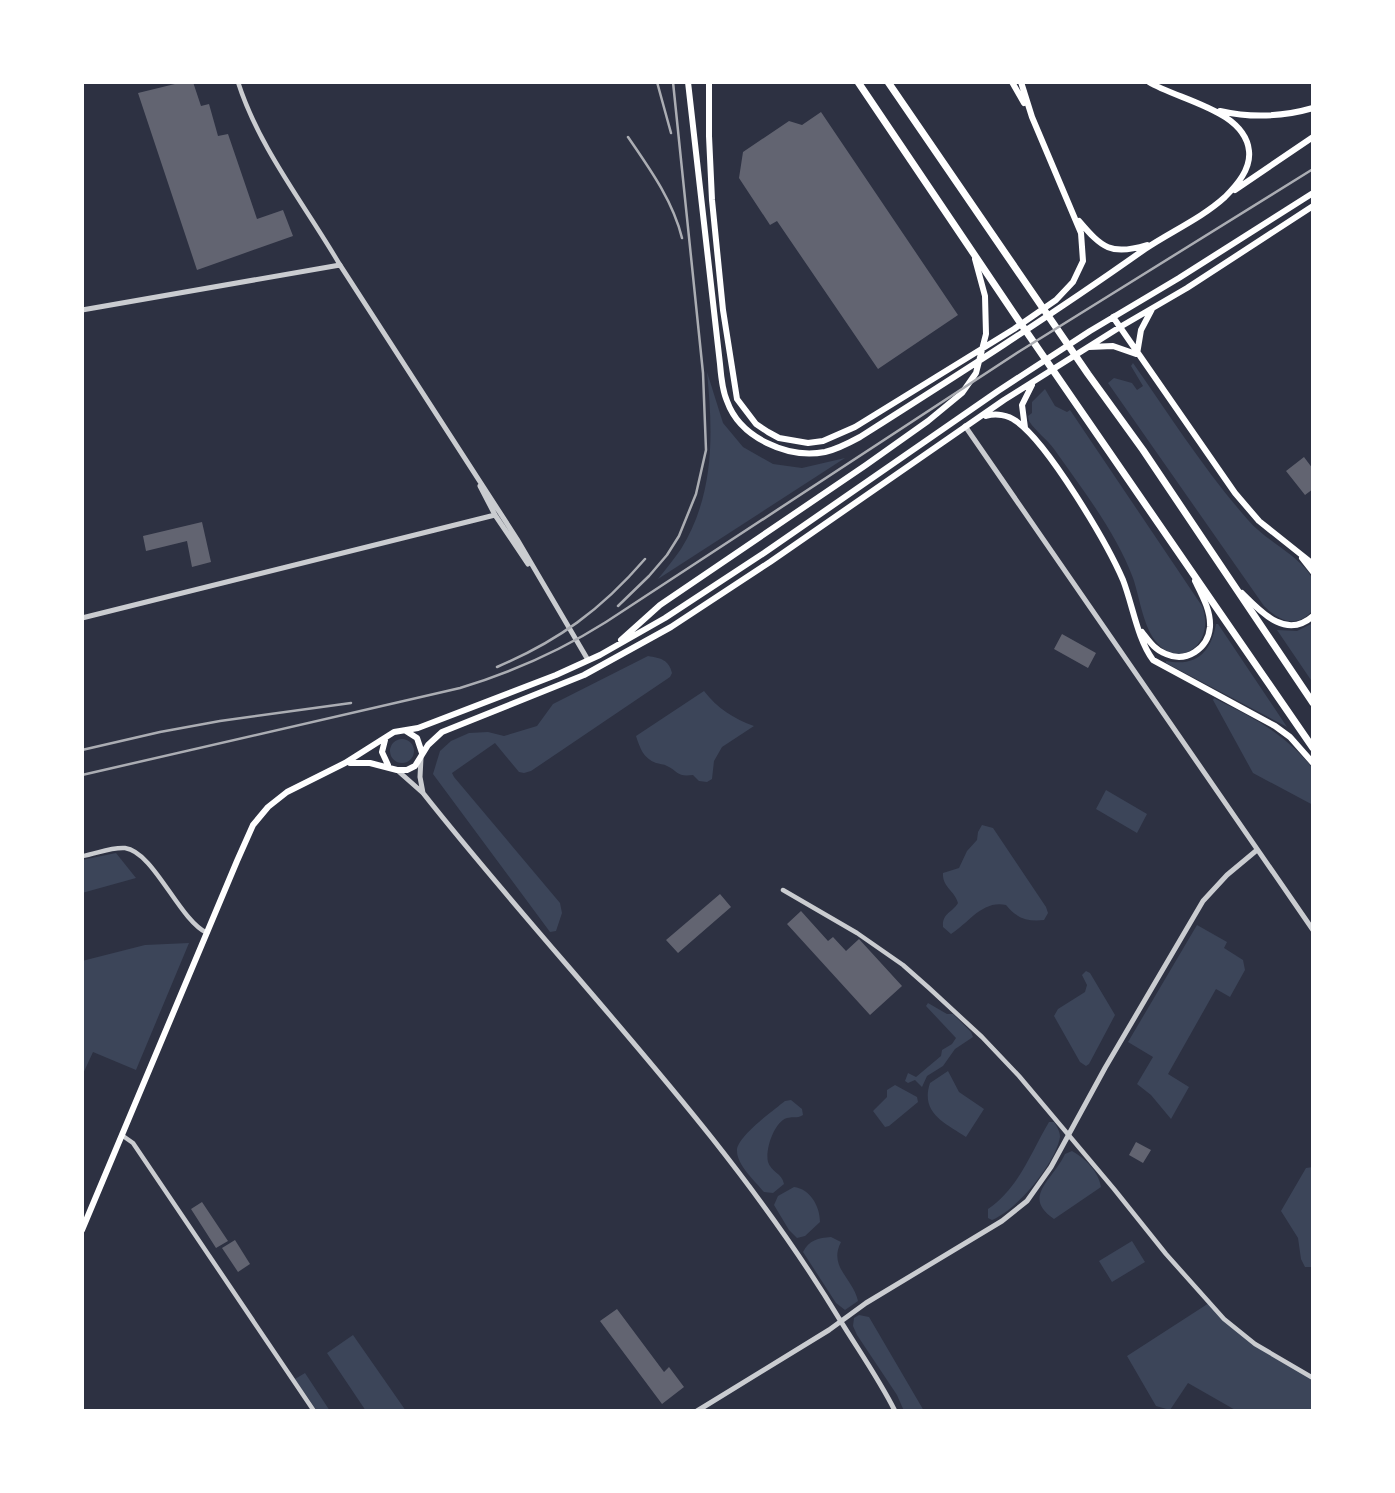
<svg xmlns="http://www.w3.org/2000/svg" width="1395" height="1493" font-family="Inter,sans-serif">
  <style>
    .green { fill: #3c4559 }
    .building { fill: #626471 }
    .lines { fill: none; stroke-linecap: round; stroke-linejoin: round }
    .minor { stroke: #caccd0; stroke-width: 4.5 }
    .tertiary { stroke: #caccd0; stroke-width: 5 }
    .secondary { stroke: #fff; stroke-width: 6 }
    .trunk { stroke: #fff; stroke-width: 7 }
    .rail { stroke: #abadb3; stroke-width: 2.5 }
  </style>
  <rect width="100%" height="100%" fill="#2d3142"/>
  <path class="green" d="M1133 363C1170 416 1205 471 1248 520 1265 540 1293 552 1309 573 1316 583 1313 598 1313 610 1297 629 1279 621 1264 606L1108 383 1114 378 1132 383 1137 390 1143 386 1131 366Z
    M707 372 723 423 743 447 773 464 802 468 845 458 658 579C666 569 674 559 681 549 715 494 713 433 707 372Z
    M1045 389 1055 406 1067 412 1070 410 1202 606C1216 643 1181 669 1158 644 1143 628 1140 598 1133 578 1116 532 1082 489 1054 449 1047 439 1036 432 1029 421L1028 416 1032 413V402Z
    M1313 623V683L1277 630 1297 631Z
    M1216 624H1218L1287 727 1166 663V661C1197 667 1211 652 1216 624Z
    M648 656C661 658 669 660 672 673L670 677 531 771 524 773 519 772 495 743 452 773 454 777 560 903 562 913 556 931 550 932 433 774 440 751 451 741 469 733 488 732 504 736 537 726 553 704Z
    M704 691C717 708 734 719 754 726L722 747 714 761 712 779 707 782 699 781 693 775C677 777 679 772 667 766 664 764 659 764 656 763 643 758 640 748 636 736Z
    M1214 698C1257 720 1281 731 1313 768V805L1253 773 1213 700Z
    M390 751a12 12 0 1 1 24 0a12 12 0 1 1-24 0Z
    M1106 790 1147 814 1137 833 1096 809Z
    M982 825 993 828 1046 907 1048 913 1044 920C1028 922 1016 918 1006 905 982 900 969 923 951 934L943 927C942 913 952 913 958 903 955 891 942 887 943 873L959 868 967 851 977 840 978 832Z
    M116 853 136 878 82 893V860Z
    M1197 925 1227 942 1224 948 1243 960 1245 970 1230 997 1216 989 1168 1074 1189 1087 1171 1119 1151 1095 1137 1084 1153 1057 1128 1042Z
    M189 943 136 1070 93 1052 82 1076V961L145 945Z
    M1086 971 1090 973 1115 1015 1089 1064 1086 1066 1080 1062 1054 1016 1058 1009 1085 992 1087 985 1082 975Z
    M928 1003 947 1014H953L971 1032 973 1037 955 1049 943 1066 927 1076 922 1087 915 1080 908 1083 905 1081 908 1073 916 1077 941 1056 942 1050 952 1044 956 1038 926 1006Z
    M948 1071 959 1092 984 1109 966 1137C945 1123 920 1113 930 1083Z
    M895 1085 917 1097 918 1102 889 1126 885 1127 873 1111 887 1097V1090Z
    M791 1100 802 1109 803 1115C796 1119 794 1116 787 1118 774 1122 765 1150 768 1162 771 1172 782 1173 784 1184L773 1193 764 1192C755 1181 737 1165 737 1151 736 1137 774 1110 785 1101Z
    M1049 1122H1054C1057 1127 1060 1131 1060 1137 1056 1163 1016 1211 992 1220L988 1218V1209C1019 1188 1031 1152 1049 1122Z
    M1072 1151C1085 1158 1099 1172 1101 1187L1054 1219C1021 1197 1053 1180 1065 1154Z
    M1313 1167V1265L1311 1267H1305L1301 1259 1298 1238 1281 1211 1306 1168Z
    M794 1187C810 1189 820 1206 820 1222L805 1236 797 1238 789 1230 774 1205 778 1196Z
    M831 1237 841 1242C828 1267 853 1278 858 1301L845 1310 836 1303 803 1252C809 1240 818 1238 831 1237Z
    M1132 1241 1145 1262 1112 1282 1099 1261Z
    M1209 1303 1255 1344 1313 1378V1411H1237L1188 1383 1170 1410 1156 1406 1127 1356Z
    M859 1315 869 1317 924 1411H904L897 1395 857 1335 853 1326 854 1318Z
    M353 1335 406 1411H366L327 1353Z
    M305 1373 330 1411H317L295 1379Z"/>
  <path class="building" d="M183 82H193L201 106 209 104 218 136 228 134 257 219 283 210 293 236 197 270 138 93Z
    M821 112 958 315 878 369 777 221 770 225 739 178 743 152 789 121 802 125Z
    M1304 457 1313 469V489L1305 495 1286 471Z
    M202 522 211 562 192 567 187 541 146 551 143 536Z
    M1062 634 1096 653 1088 668 1054 649Z
    M720 894 731 907 678 953 666 940Z
    M801 911 828 941 833 937 846 951 859 939 902 986 870 1015 787 924Z
    M1136 1142 1151 1150 1143 1163 1129 1155Z
    M202 1202 228 1241 216 1248 191 1209Z
    M235 1240 250 1264 238 1272 222 1248Z
    M617 1309 664 1372 669 1367 684 1387 662 1404 600 1321Z"/>
  <g class="lines">
    <path class="minor" d="M238 82C259 148 305 205 340 265
      M82 856C96 854 110 847 125 848 154 852 179 920 207 933
      M783 890 857 933 903 965 929 988 982 1037 1019 1076 1114 1189 1166 1254 1224 1319 1255 1344 1313 1378
      M123 1136 133 1143 314 1411"/>
    <path class="tertiary" d="M82 310 340 265 517 539 588 660
      M965 426 1313 930
      M480 486 495 515 528 564
      M82 618 495 515
      M421 758 420 777 423 793
      M397 770 423 793C562 969 724 1128 840 1320 859 1351 879 1379 895 1411
      M697 1411 829 1330 866 1303 1002 1221 1027 1201 1051 1167 1105 1068 1203 901 1227 875 1257 850"/>
    <path class="secondary" d="M688 82 720 364C721 376 722 390 727 401 740 438 788 459 825 452 838 449 849 443 860 437 956 376 1052 315 1145 249 1170 232 1202 218 1225 197 1237 185 1251 169 1249 151 1245 110 1178 100 1149 82
      M709 82V136L712 200 723 310 737 399 756 424 768 432 779 438 808 443 823 441 855 427 1014 329 1056 300 1073 282 1083 261 1081 233 1032 117 1021 82
      M1012 82 1024 103
      M1220 111C1251 118 1282 117 1313 108
      M1235 190 1313 137
      M1079 221C1102 248 1111 256 1147 245
      M1113 317 1235 493 1259 521 1313 564
      M1089 347 1113 346 1136 354
      M1137 354 1141 330 1152 309
      M986 416C996 413 1008 415 1016 421 1048 443 1107 543 1123 580 1133 606 1137 638 1153 660L1275 726 1290 737 1313 763
      M1025 428 1022 405 1032 385
      M1302 558 1313 572
      M1242 593C1261 612 1286 640 1313 616
      M1142 632C1149 641 1155 650 1166 654 1186 663 1208 649 1210 627 1211 611 1202 595 1195 581
      M621 640 660 605 866 465 928 421 962 393 976 373 986 334 985 296 975 259
      M406 731 417 738 422 753
      M385 740 382 752 388 765
      M350 763H370L397 770H407L415 766 428 745 442 732 584 675 671 627 770 562 1004 400 1120 327 1187 288 1313 206
      M82 1230 237 861 253 825 268 807 287 792 345 763 394 732 418 728 556 675 600 655 665 618 764 553 998 391 1090 331 1179 278 1313 193"/>
    <path class="trunk" d="M858 82 1017 318 1313 748
      M888 82 1088 374 1143 450 1313 703"/>
    <path class="rail" d="M657 82 671 133
      M628 137C650 169 673 201 682 238
      M618 606 649 576 667 555 679 536 696 494 706 450 703 373 673 82
      M497 667C558 641 601 610 645 559
      M82 750 160 732 220 721 351 703
      M82 775 460 688C513 672 560 651 606 622L1020 351 1313 169"/>
  </g>
  <rect width="1395" height="1493" fill="none" stroke="#ffffff" stroke-width="168"/>
</svg>
